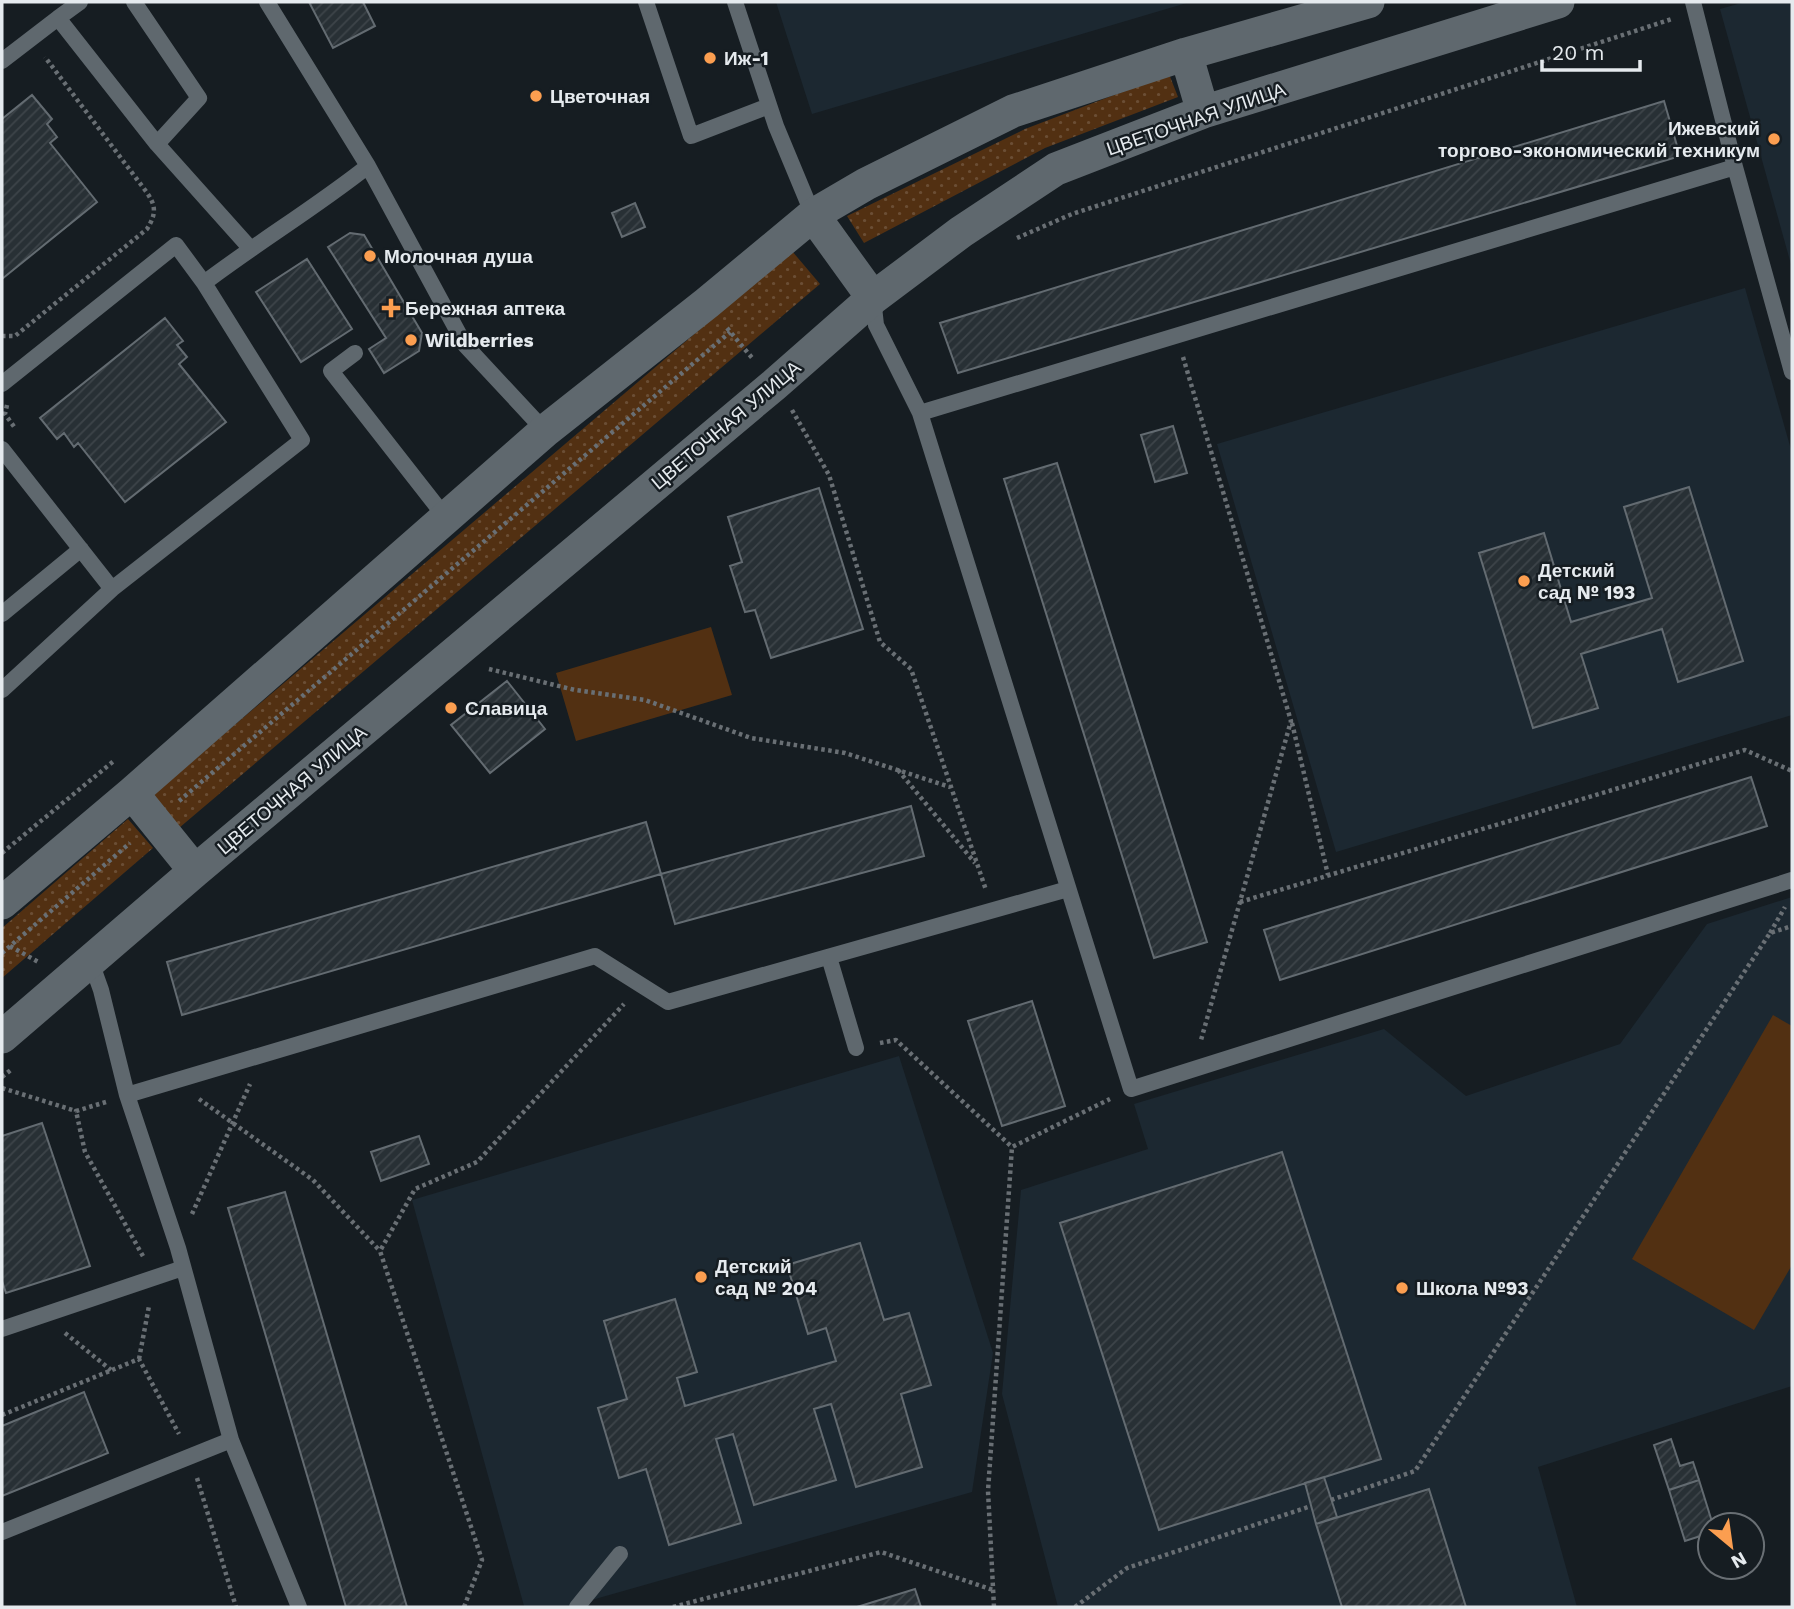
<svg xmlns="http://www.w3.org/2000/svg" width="1794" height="1609" font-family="'Work Sans',sans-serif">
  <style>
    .built { fill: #1c2831 }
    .grass { fill: url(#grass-dots) }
    .pitch { fill: #523012 }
    .building { fill: url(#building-hatch); stroke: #636b71; stroke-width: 2 }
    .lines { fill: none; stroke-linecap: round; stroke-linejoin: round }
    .path { stroke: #696f74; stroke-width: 4.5; stroke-dasharray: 3.5 3.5; stroke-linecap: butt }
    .service { stroke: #5f686e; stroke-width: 16 }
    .minor { stroke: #5f686e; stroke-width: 33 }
    .poi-dot { fill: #fb9e50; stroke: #161d22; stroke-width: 2.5 }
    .labels { text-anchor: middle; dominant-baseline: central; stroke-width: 5; stroke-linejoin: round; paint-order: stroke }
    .poi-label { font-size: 19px; font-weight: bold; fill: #e5eaee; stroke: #161d22; text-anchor: start }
    .street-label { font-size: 19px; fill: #e5eaee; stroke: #161d22 }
  </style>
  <defs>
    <pattern id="grass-dots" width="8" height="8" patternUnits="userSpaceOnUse" patternTransform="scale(1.75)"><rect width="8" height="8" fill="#523012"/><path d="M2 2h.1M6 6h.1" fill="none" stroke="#6b4e35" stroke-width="1.8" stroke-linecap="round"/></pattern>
    <pattern id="building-hatch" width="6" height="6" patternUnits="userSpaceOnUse" patternTransform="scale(1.75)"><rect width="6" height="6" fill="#283035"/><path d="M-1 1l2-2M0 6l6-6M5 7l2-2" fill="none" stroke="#3d4449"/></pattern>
  </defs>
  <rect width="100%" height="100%" fill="#161d22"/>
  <path class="built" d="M776 2H1190L812 114Z
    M1745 2H1792V268L1720 9Z
    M1745 288 1792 453V715L1336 852 1217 444Z
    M1792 897V1386L1538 1467 1577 1607H1058L1002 1394 1021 1190 1148 1149 1134 1104 1384 1029 1466 1096 1620 1044 1707 924Z
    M899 1056 993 1353 972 1492 567 1607 524 1606 412 1200Z"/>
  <path class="grass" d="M1169 74 1178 97 1045 148 864 243 847 216 1025 129Z
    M792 251 820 284 179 828 151 796Z
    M128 819 153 848 2 978V928Z"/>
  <path class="pitch" d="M711 627 732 695 576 741 556 673Z
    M1773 1015 1792 1026V1265L1754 1330 1632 1259Z"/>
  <path class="building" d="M309 2H363L375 26 333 48Z
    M32 95 52 119 47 124 57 137 50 143 97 202 2 279V119Z
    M1664 101 1680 156 958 373 940 323Z
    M635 203 645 227 622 237 612 213Z
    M350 233 364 235 422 333 419 351 384 373 369 349 386 338 328 247Z
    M307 259 352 329 301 362 256 292Z
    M165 318 183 341 177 345 187 357 179 364 226 422 125 502 78 443 74 447 64 433 57 439 40 418Z
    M1173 426 1187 473 1155 482 1141 435Z
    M1057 463 1207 942 1154 958 1004 479Z
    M1689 487 1743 661 1678 682 1662 629 1581 654 1598 708 1533 728 1479 553 1544 533 1571 622 1652 598 1624 507Z
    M819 488 863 629 771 658 755 610 745 612 730 566 742 562 728 517Z
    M507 681 545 729 490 773 451 725Z
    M1751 777 1767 826 1280 980 1264 930Z
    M911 806 924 856 675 924 661 874Z
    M646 822 661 874 182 1015 167 962Z
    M1032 1001 1065 1106 1002 1126 968 1021Z
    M42 1123 90 1266 6 1293 2 1281V1136Z
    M419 1136 429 1164 381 1181 371 1152Z
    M1282 1152 1381 1459 1159 1530 1060 1223Z
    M285 1192 407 1607H346L228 1208Z
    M860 1243 884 1320 909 1313 931 1385 901 1394 922 1467 856 1487 831 1404 814 1409 836 1480 754 1505 733 1434 716 1439 741 1523 669 1545 646 1469 619 1478 598 1408 627 1399 604 1321 675 1299 697 1372 677 1378 685 1406 836 1361 826 1328 808 1334 787 1265Z
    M84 1392 108 1453 2 1496V1426Z
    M1671 1439 1680 1466 1693 1462 1699 1480 1669 1490 1654 1445Z
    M1324 1477 1337 1517 1316 1524 1305 1483Z
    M1699 1480 1713 1525H1710V1533L1685 1541 1669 1490Z
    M1429 1489 1466 1607H1342L1316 1524Z
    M915 1589 921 1607H857Z"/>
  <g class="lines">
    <path class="path" d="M1017 238 1072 214 1672 19
      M727 328 753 359
      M2 336H15L147 229C157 213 156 205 145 190L45 57
      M1183 357 1291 721 1201 1040
      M7 405 5 414 15 428
      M792 410 829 475 880 642 911 669 986 890
      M489 669 575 690 645 700 751 738 845 753 950 787
      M1292 723 1328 875
      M898 770 975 863
      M179 801 730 332
      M2 853 115 760
      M1240 902 1745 750 1792 771
      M1770 933 1785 907
      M10 946 40 963
      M2 953 130 843
      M880 1043 896 1040 1012 1147
      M2 1077 12 1069
      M2 1088 76 1111
      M199 1099 313 1180 380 1251
      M106 1102 76 1111 85 1152 144 1258
      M192 1214 250 1084
      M65 1333 111 1370
      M139 1359 149 1306
      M2 1415 139 1359 179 1434
      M197 1478 236 1607
      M1331 1500 1415 1471 1770 933 1792 926
      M464 1607 482 1560 380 1251 415 1189 477 1162 624 1004
      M673 1607 881 1552 993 1590
      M994 1607 988 1491 1012 1147 1110 1099
      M1075 1607 1127 1568 1311 1506"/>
    <path class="service" d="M134 2 199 98 157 144
      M267 2 368 166 465 345 545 431
      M646 2 691 136 769 106
      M735 2 776 126 813 215
      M1693 2 1735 167 1792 372
      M58 18 80 2
      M2 61 58 18 157 144 250 248
      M873 298 876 325 920 413 1131 1089 1792 880
      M355 353 331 371 446 518
      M2 384 176 245 204 283C258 242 315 208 368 166
      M920 413 1735 167
      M2 449 112 589 302 440 204 283
      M2 614 81 549
      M2 690 112 589
      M829 957 856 1048
      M91 962 101 990 127 1095 178 1248 231 1440 299 1607
      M127 1095 595 956 668 1002 1068 889
      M2 1329 183 1268
      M2 1532 231 1440
      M577 1607 620 1554"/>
    <path class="minor" d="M1186 54 1203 112
      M813 215 873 298
      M132 793 195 871
      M2 903 132 793 545 431 707 303 813 215 866 184 1013 111 1186 54 1368 2
      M2 1037 195 871 774 385 873 298 961 232 1056 169 1203 112 1558 2"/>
  </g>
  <g class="poi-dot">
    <circle cx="710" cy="58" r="7"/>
    <circle cx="536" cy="96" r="7"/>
    <circle cx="1774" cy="139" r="7"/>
    <circle cx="370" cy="256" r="7"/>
    <path d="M387.5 297.5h7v7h7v7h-7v7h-7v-7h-7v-7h7z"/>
    <circle cx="411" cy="340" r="7"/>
    <circle cx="1524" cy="581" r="7"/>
    <circle cx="451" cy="708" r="7"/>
    <circle cx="701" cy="1277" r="7"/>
    <circle cx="1402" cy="1288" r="7"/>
  </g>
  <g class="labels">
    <g class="poi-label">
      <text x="724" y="58">Иж-1</text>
      <text x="550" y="96">Цветочная</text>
      <text x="1760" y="128" text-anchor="end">Ижевский<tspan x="1760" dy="22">торгово-экономический техникум</tspan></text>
      <text x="384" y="256">Молочная душа</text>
      <text x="405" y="308">Бережная аптека</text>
      <text x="425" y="340">Wildberries</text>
      <text x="1538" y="570">Детский<tspan x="1538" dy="22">сад № 193</tspan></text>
      <text x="465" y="708">Славица</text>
      <text x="715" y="1266">Детский<tspan x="715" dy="22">сад № 204</tspan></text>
      <text x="1416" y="1288">Школа №93</text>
    </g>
    <g class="street-label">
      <text transform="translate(1196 119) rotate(-19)">ЦВЕТОЧНАЯ УЛИЦА</text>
      <text transform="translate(726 425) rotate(-40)">ЦВЕТОЧНАЯ УЛИЦА</text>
      <text transform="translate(292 790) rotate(-40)">ЦВЕТОЧНАЯ УЛИЦА</text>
    </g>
  </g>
  <rect width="1794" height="1609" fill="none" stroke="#e5eaee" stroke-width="7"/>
  <g transform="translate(1731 1546) rotate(151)"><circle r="33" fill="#161d22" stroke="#696f74" stroke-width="2"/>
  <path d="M0-5L12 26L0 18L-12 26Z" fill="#fb9e50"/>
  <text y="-10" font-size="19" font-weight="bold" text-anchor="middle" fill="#e5eaee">N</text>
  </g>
  <path d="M1542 60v10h98v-10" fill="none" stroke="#e5eaee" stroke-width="3.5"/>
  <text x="1552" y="60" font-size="21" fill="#e5eaee" stroke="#161d22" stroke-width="5" paint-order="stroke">20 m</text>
</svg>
